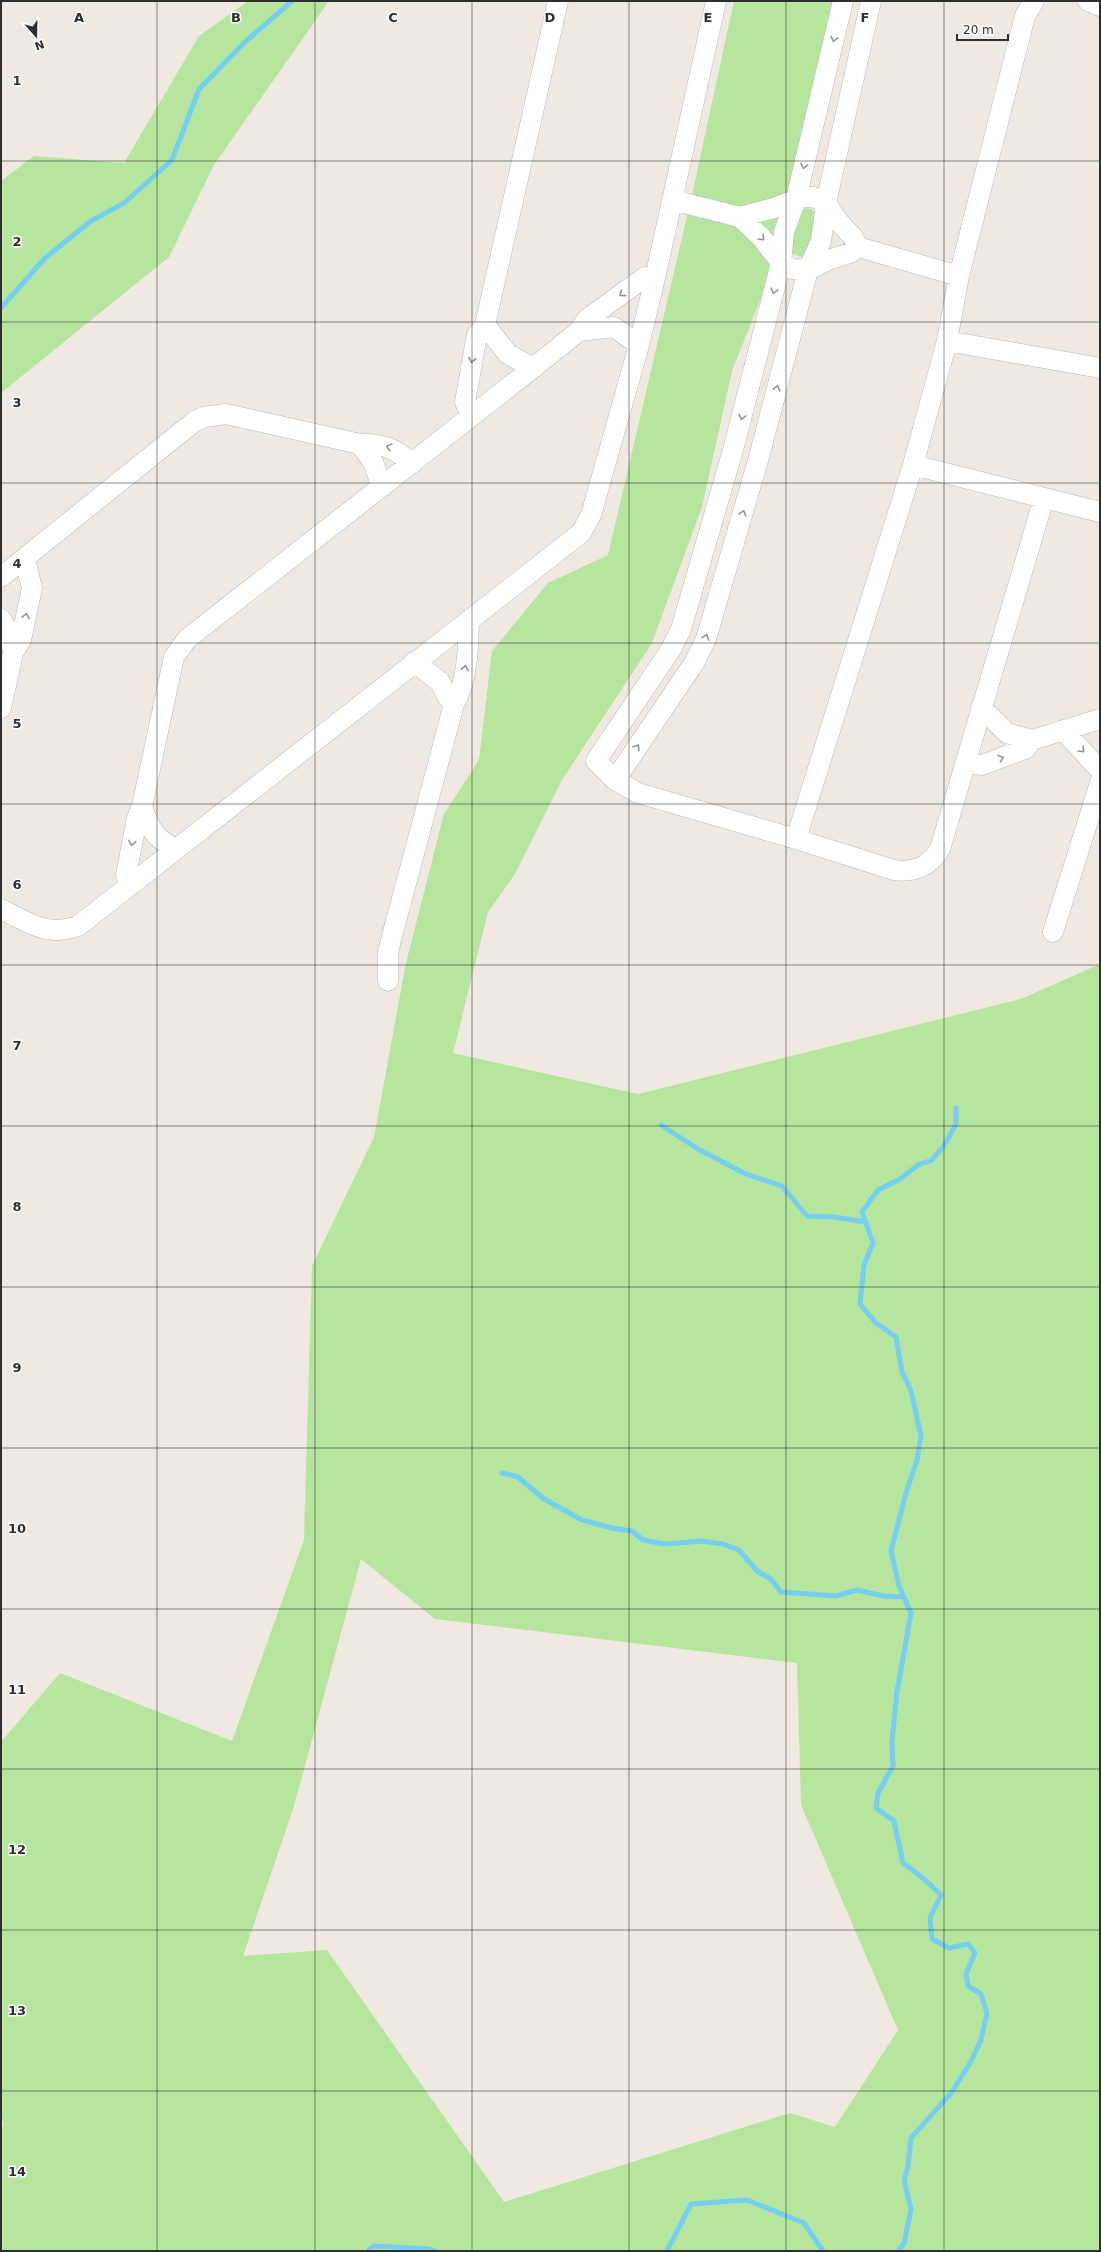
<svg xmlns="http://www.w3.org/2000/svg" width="1101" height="2252" font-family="'DejaVu Sans',sans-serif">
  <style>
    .green { fill: #b6e59e; fill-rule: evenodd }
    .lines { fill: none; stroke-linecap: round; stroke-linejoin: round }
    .stream { stroke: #75cff0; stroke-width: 5 }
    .street-casing { stroke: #b4b7c1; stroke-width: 21 }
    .street { stroke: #fff; stroke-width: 20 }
    .oneway { stroke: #969696 }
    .grid { fill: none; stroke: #2e2e2e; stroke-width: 1; stroke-opacity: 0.55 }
    .grid-label { font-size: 13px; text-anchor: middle; font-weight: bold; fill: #2e2e2e; stroke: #fff; stroke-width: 3; stroke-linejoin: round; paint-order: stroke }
  </style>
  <rect width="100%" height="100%" fill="#efe9e1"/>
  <path class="green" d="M248 1H329L214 165 169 257 1 393V181L34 156 124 163 199 36Z
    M734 1H840L773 268 732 371 702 507 652 643 562 780 515 874 488 912 453 1053 638 1094 1021 999 1100 964V2251H1V2129L4 2126 1 2114V1742L60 1673 232 1741 304 1540 312 1266 374 1137 406 963 444 814 479 760 492 651 548 583 608 555 692 195ZM361 1559 435 1619 797 1663 801 1805 898 2030 835 2127 790 2113 504 2202 327 1950 243 1956 294 1806Z
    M806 208 811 209 819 217 807 256 801 257 791 253 796 214Z"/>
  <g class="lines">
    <path class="stream" d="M1 308 45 258 91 221 124 203 172 160 199 89 245 42 292 1
      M661 1125 698 1149 746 1174 782 1186 807 1216 834 1217 866 1222
      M502 1473 518 1477 544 1499 582 1520 612 1528 632 1531 643 1540 665 1544 701 1541 723 1544 739 1550 757 1571 771 1579 781 1592 836 1596 857 1590 883 1596 904 1597
      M368 2251 374 2246 428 2249 435 2251
      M667 2251 691 2204 747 2200 804 2223 823 2251
      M898 2251 904 2244 911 2209 904 2180 908 2167 911 2138 952 2092 970 2063 981 2040 987 2013 981 1994 968 1986 966 1974 975 1953 968 1944 949 1948 932 1939 930 1918 941 1895 924 1879 903 1863 894 1821 876 1808 878 1793 893 1766 892 1741 897 1692 911 1613 899 1586 891 1551 906 1493 917 1460 921 1436 911 1391 902 1372 896 1337 876 1323 860 1304 864 1265 873 1243 862 1212 878 1190 900 1179 918 1165 932 1160 943 1147 956 1124V1108"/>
    <g class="street-casing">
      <path id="street" d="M843 1 796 199 784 232 781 263 733 450 681 629 671 649 596 761 615 780 638 793 796 839 894 870C914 873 930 866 940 849L1044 498
        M1088 1 1100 6
        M672 200 740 217 774 208 802 197H813L826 203 838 221 853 237 858 247 959 276
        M740 217 762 238 781 263 792 269 808 270 828 260 850 253 858 247
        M485 325 508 354 533 368
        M579 331 614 327 639 345
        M947 341 1100 368
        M472 415 465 402 477 335 485 325 558 1
        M360 444 373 462 382 487
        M913 465 1100 512
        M1 577 195 421 204 417 226 414 360 444C384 443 394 449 413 463
        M1 619 10 635 13 653
        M414 662 440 682 448 698 454 704
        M981 707 1007 733 1032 740 1100 719
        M1 708 13 653 21 640 32 588 25 559
        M1063 730 1100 770
        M965 763 982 765 1025 749 1032 740
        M615 780 694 663 706 639 759 457 808 270 821 241 826 203 871 1
        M142 806C149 828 155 840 177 849
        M796 839 913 465 947 341 959 276 1025 16 1034 1
        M130 886 126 875 137 818 142 806 174 657 187 639 533 368 579 331 587 319 645 277 655 278
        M1 909C30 923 45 937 78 926L581 533 591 515 639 345 655 278 716 1
        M1053 932 1100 783
        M388 981V953L392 936 454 704C468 681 468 648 469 621"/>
    </g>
    <use href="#street" class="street"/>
  </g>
  <defs><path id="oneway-chevron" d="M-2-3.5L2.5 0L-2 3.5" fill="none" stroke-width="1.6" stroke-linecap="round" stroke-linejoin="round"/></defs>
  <g class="oneway">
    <use href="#oneway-chevron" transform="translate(834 39) rotate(103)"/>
    <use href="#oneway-chevron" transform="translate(804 166) rotate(103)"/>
    <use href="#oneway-chevron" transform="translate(762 238) rotate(46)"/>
    <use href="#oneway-chevron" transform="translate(774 291) rotate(105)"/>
    <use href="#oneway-chevron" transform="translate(622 294) rotate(144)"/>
    <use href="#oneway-chevron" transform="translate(472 360) rotate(101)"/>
    <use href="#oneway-chevron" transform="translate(777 388) rotate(-75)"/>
    <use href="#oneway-chevron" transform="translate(742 417) rotate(105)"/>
    <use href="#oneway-chevron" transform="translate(389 447) rotate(-165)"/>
    <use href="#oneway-chevron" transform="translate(743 513) rotate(-74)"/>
    <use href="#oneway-chevron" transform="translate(26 616) rotate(-78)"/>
    <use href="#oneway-chevron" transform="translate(706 637) rotate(-70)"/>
    <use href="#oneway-chevron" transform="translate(465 668) rotate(-81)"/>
    <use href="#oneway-chevron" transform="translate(637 747) rotate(-56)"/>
    <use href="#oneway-chevron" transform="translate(1082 750) rotate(46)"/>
    <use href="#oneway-chevron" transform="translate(1001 758) rotate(-20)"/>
    <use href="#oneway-chevron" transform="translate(132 843) rotate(101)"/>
  </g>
  <path class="grid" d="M157 1V2251M315 1V2251M472 1V2251M629 1V2251M786 1V2251M944 1V2251M1 161H1100M1 322H1100M1 483H1100M1 643H1100M1 804H1100M1 965H1100M1 1126H1100M1 1287H1100M1 1448H1100M1 1609H1100M1 1769H1100M1 1930H1100M1 2091H1100"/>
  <g class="grid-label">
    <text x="79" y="22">A</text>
    <text x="236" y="22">B</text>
    <text x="393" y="22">C</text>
    <text x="550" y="22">D</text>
    <text x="708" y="22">E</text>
    <text x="865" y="22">F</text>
    <text x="17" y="85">1</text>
    <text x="17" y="246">2</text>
    <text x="17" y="407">3</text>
    <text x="17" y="568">4</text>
    <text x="17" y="728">5</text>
    <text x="17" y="889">6</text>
    <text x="17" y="1050">7</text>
    <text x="17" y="1211">8</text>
    <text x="17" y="1372">9</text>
    <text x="17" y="1533">10</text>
    <text x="17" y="1694">11</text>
    <text x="17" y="1854">12</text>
    <text x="17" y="2015">13</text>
    <text x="17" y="2176">14</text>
  </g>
  <rect width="1101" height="2252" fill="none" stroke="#2e2e2e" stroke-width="4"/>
  <g transform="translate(36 36) rotate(160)" stroke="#ffffff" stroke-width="3" paint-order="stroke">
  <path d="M0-3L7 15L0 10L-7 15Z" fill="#2e2e2e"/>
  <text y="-6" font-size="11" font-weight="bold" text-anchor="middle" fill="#2e2e2e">N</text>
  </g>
  <path d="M957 34v6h51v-6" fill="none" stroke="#2e2e2e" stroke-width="2"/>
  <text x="963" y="34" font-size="12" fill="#2e2e2e" stroke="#ffffff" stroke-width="3" paint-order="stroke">20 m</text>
</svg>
